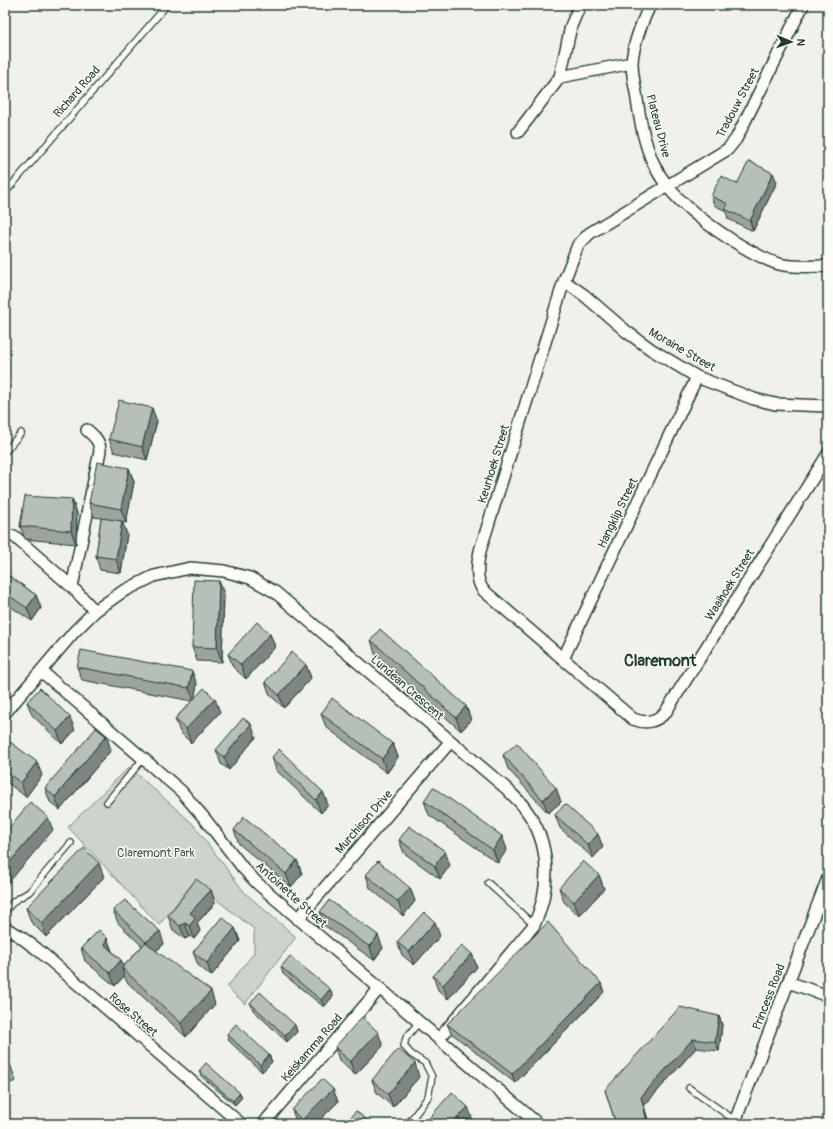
<svg xmlns="http://www.w3.org/2000/svg" width="833" height="1129" font-family="Pangolin,sans-serif">
  <style>
    .green { fill: #cdd3cd; stroke: #768880 }
    .lines { fill: none; stroke-linecap: round; stroke-linejoin: round }
    .lane-casing { stroke: #1f3d34; stroke-width: 8 }
    .street-casing { stroke: #1f3d34; stroke-width: 14 }
    .lane { stroke: #fdfcf7; stroke-width: 5.5 }
    .street { stroke: #fdfcf7; stroke-width: 11 }
    .wall { fill: #9da49e; stroke: #1f3d34 }
    .shaded-wall { fill: #7f8681; stroke: #1f3d34 }
    .building { fill: #b6bfb8; stroke: #1f3d34 }
    .labels { text-anchor: middle; dominant-baseline: central; stroke-width: 3; stroke-linejoin: round; paint-order: stroke }
    .street-label { font-size: 12px; fill: #1f3d34; stroke: #fdfcf7 }
    .park-label { font-size: 12px; fill: #425b53; stroke: #fdfcf7 }
    .district-label { font-size: 16px; font-weight: bold; fill: #1f3d34; stroke: #fdfcf7 }
  </style>
  <rect width="100%" height="100%" fill="#f0f1eb"/>
  <filter id="ink" filterUnits="userSpaceOnUse"><feTurbulence type="fractalNoise" baseFrequency=".025" numOctaves="2"/><feDisplacementMap in="SourceGraphic" scale="8" xChannelSelector="R" yChannelSelector="G"/><feConvolveMatrix kernelMatrix="1 2 1 2 8 2 1 2 1" color-interpolation-filters="sRGB"/></filter>
  <g filter="url(#ink)">
    <path class="green" d="M129 767 192 823 245 893 296 937 245 1004 227 987 254 953V929L194 882 159 925 68 827Z"/>
    <g class="lines">
      <g class="lane-casing">
        <path id="lane" d="M5 193 167 5
          M5 452 21 433
          M107 802 143 759
          M488 883 534 925
          M5 912 14 901 29 892 71 843
          M689 1088 736 1121 749 1124
          M408 1124 428 1097 432 1077 425 1063 411 1054 404 1046 406 1038 419 1022"/>
      </g>
      <g class="street-casing">
        <path id="street" d="M650 5C642 22 633 43 632 63 632 72 634 83 636 93 640 121 645 153 661 177 677 203 708 225 733 241 747 249 764 260 779 264 795 268 812 266 828 266
          M803 5 736 139 728 149 590 233 578 245 564 281 480 551C477 564 475 579 483 590L633 719C646 724 655 722 665 713L828 454
          M560 77 571 26 580 5
          M518 132 560 77 632 63
          M564 281 584 295 627 332 652 350 697 377 754 399 775 404 828 406
          M14 536 72 587 95 611
          M72 587 100 451C100 441 94 436 87 430
          M563 659 697 377
          M41 671 181 791 205 819 243 868 257 883 538 1124
          M5 713 74 632 95 611 122 592 154 576 190 568 224 571 250 578 275 592 507 789C513 796 521 802 526 810 551 843 551 889 534 925L439 1039
          M298 919 450 742
          M5 928 18 935 37 949 241 1124
          M788 982 828 996
          M263 1124 379 989
          M734 1124 828 878"/>
      </g>
      <use href="#lane" class="lane"/>
      <use href="#street" class="street"/>
    </g>
    <path class="wall" d="M777 182 753 231 728 219 726 211 714 205 711 196 737 184Z
      M157 421 147 460 114 452 109 439Z
      M129 468 134 482 126 523 122 522 127 534 121 573 100 570 96 556 101 518 94 517 89 503Z
      M72 499 77 513 76 544 25 539 20 526Z
      M5 573 36 595 41 608 32 621 5 603Z
      M219 581 224 594 222 662 197 661 192 647Z
      M270 634 275 647 246 679 233 667 228 654Z
      M371 640 466 706 471 720 461 731 375 654Z
      M306 665 311 678 284 708 270 695 265 682Z
      M77 667 197 684 194 699 220 712 191 743 180 732 175 719 192 701 82 680Z
      M27 702 75 730 62 744 32 715Z
      M321 714 393 744 398 757 387 773 326 727Z
      M106 736 111 750 60 810 50 802 45 788Z
      M256 737 229 770 221 764 216 750Z
      M5 738 42 775 26 797 5 781Z
      M503 755 556 788 561 802 548 813 508 769Z
      M272 757 323 792 328 805 321 813 276 770Z
      M424 801 507 849 498 863 429 815Z
      M555 815 603 847 593 858 560 828Z
      M234 830 297 860 302 874 291 887 239 844Z
      M399 840 450 865 440 879 404 853Z
      M366 875 410 888 415 901 403 916 370 888Z
      M599 875 604 889 579 916 564 902 559 888Z
      M104 877 46 937 31 922 26 908Z
      M211 890 215 903 197 923 200 931 194 939 190 936 185 939 173 930 168 916Z
      M113 910 164 944 156 951 215 1004 186 1037 127 982 124 976 115 986 85 961 81 948 107 938 112 951 121 960 124 966 142 946 118 923Z
      M320 912 383 948 374 960 325 926Z
      M235 928 240 941 211 976 198 965 193 952Z
      M440 936 414 965 402 955 397 942Z
      M472 954 477 967 448 999 438 990 433 976Z
      M281 967 330 989 333 996 324 1007 283 974Z
      M604 992 515 1083 451 1033 447 1024Z
      M250 1003 295 1025 297 1032 287 1042 253 1010Z
      M719 1016 722 1025 719 1051 696 1048 644 1106 649 1124H616L605 1090Z
      M227 1034 269 1055 272 1062 262 1072 229 1041Z
      M383 1046 355 1075 339 1060 335 1047Z
      M5 1050 16 1081 5 1085Z
      M199 1071 240 1093 242 1097 235 1105 201 1076Z
      M419 1077 393 1107 377 1093 372 1080Z
      M333 1089 338 1102 316 1124H297L292 1110Z"/>
    <path class="shaded-wall" d="M773 173 777 182 753 231 750 221Z
      M152 408 157 421 147 460 142 447Z
      M129 468 134 482 126 523 121 509Z
      M72 499 77 513 76 544 71 531Z
      M122 521 127 534 121 573 116 559Z
      M219 581 224 594 222 662 217 648Z
      M36 595 41 608 32 621 27 608Z
      M270 634 275 647 246 679 241 665Z
      M306 665 311 678 284 708 279 695Z
      M192 671 197 684 194 701 189 688Z
      M215 699 220 712 191 743 186 729Z
      M466 706 471 720 461 731 456 718Z
      M70 717 75 730 62 744 57 731Z
      M251 724 256 737 229 770 224 757Z
      M106 736 111 750 60 810 55 797Z
      M393 744 398 757 387 773 382 759Z
      M37 762 42 775 26 797 21 783Z
      M556 788 561 802 548 813 543 800Z
      M323 792 328 805 321 813 316 800Z
      M48 817 53 830 5 887V868Z
      M598 834 603 847 593 858 588 845Z
      M502 836 507 849 498 863 493 850Z
      M445 851 450 865 440 879 435 866Z
      M297 860 302 874 291 887 286 874Z
      M99 863 104 877 46 937 42 923Z
      M599 875 604 889 579 916 574 902Z
      M410 888 415 901 403 916 398 902Z
      M211 890 215 903 197 923 200 931 194 939 190 926V913Z
      M435 922 440 936 414 965 409 952Z
      M185 923 190 936 185 939 180 926Z
      M235 928 240 941 211 976 207 963Z
      M160 931 164 944 151 955 146 942Z
      M378 935 383 948 374 960 370 947Z
      M107 938 112 952 105 945Z
      M472 954 477 967 448 999 443 985Z
      M121 960 126 972 122 968 124 976 115 986 110 973Z
      M601 983 604 992 515 1083 512 1074Z
      M330 989 333 996 324 1007 321 1000Z
      M211 991 215 1004 186 1037 181 1023Z
      M719 1016 722 1025 719 1051 715 1042Z
      M295 1025 297 1032 287 1042 285 1035Z
      M378 1032 383 1046 355 1075 350 1062Z
      M693 1039 696 1048 644 1106 649 1124 641 1097Z
      M269 1055 272 1062 262 1072 260 1065Z
      M415 1063 419 1077 393 1107 388 1094Z
      M333 1089 338 1102 316 1124H303L302 1120Z
      M240 1093 242 1097 235 1105 233 1101Z
      M468 1107 473 1120 469 1124H452Z
      M368 1121 369 1124H365Z"/>
    <path class="building" d="M749 161 773 173 750 221 725 209 728 204 711 196 721 176 737 184Z
      M119 400 152 408 142 447 109 439Z
      M97 462 129 468 121 509 89 503Z
      M25 496 72 499 71 531 20 526Z
      M101 518 122 521 116 559 96 556Z
      M5 573 36 595 27 608 5 593Z
      M194 580 219 581 217 648 192 647Z
      M257 622 270 634 241 665 228 654Z
      M380 629 466 706 456 718 371 640Z
      M81 650 192 671 189 688 77 667Z
      M292 652 306 665 279 695 265 682Z
      M40 688 70 717 57 731 27 702Z
      M204 688 215 699 186 729 175 719Z
      M332 698 393 744 382 759 321 714Z
      M243 718 251 724 224 757 216 750Z
      M96 728 106 736 55 797 45 788Z
      M5 738 37 762 21 783 5 771Z
      M517 743 556 788 543 800 503 755Z
      M279 749 323 792 316 800 272 757Z
      M433 787 502 836 493 850 424 801Z
      M30 802 48 817 5 868V833Z
      M565 804 598 834 588 845 555 815Z
      M244 817 297 860 286 874 234 830Z
      M409 826 445 851 435 866 399 840Z
      M84 848 99 863 42 923 26 908Z
      M378 861 410 888 398 902 366 875Z
      M583 861 599 875 574 902 559 888Z
      M196 879 211 890 190 913 195 917 190 926 185 923 180 926 168 916Z
      M125 900 160 931 146 942 113 910Z
      M329 900 378 935 370 947 320 912Z
      M424 912 435 922 409 952 397 942Z
      M222 917 235 928 207 963 193 952Z
      M548 922 601 983 512 1074 447 1024Z
      M99 930 107 938 105 945 121 960 110 973 81 948Z
      M146 942 155 950 211 991 181 1023 122 968Z
      M462 945 472 954 443 985 433 976Z
      M290 956 330 989 321 1000 281 967Z
      M260 992 295 1025 285 1035 250 1003Z
      M680 1007 719 1016 715 1042 693 1039 641 1097 647 1121 637 1124H616L605 1090Z
      M362 1017 378 1032 350 1062 335 1047Z
      M236 1024 269 1055 260 1065 227 1034Z
      M398 1049 415 1063 388 1094 372 1080Z
      M5 1050 11 1068 5 1070Z
      M206 1063 240 1093 233 1101 199 1071Z
      M322 1079 333 1089 302 1120 292 1110Z
      M452 1092 468 1107 452 1124H424Z
      M356 1111 368 1121 365 1124H345Z"/>
  </g>
  <g class="labels">
    <g class="street-label">
      <text transform="translate(77 92) rotate(-49)">Richard Road</text>
      <text transform="translate(738 103) rotate(-62)">Tradouw Street</text>
      <text transform="translate(658 126) rotate(75)">Plateau Drive</text>
      <text transform="translate(682 350) rotate(30)">Moraine Street</text>
      <text transform="translate(494 464) rotate(-73)">Keurhoek Street</text>
      <text transform="translate(618 513) rotate(-64)">Hangklip Street</text>
      <text transform="translate(730 585) rotate(-58)">Waaihoek Street</text>
      <text transform="translate(407 688) rotate(41)">Lundean Crescent</text>
      <text transform="translate(364 822) rotate(-49)">Murchison Drive</text>
      <text transform="translate(291 895) rotate(42)">Antoinette Street</text>
      <text transform="translate(769 997) rotate(-69)">Princess Road</text>
      <text transform="translate(133 1015) rotate(41)">Rose Street</text>
      <text transform="translate(312 1048) rotate(-49)">Keiskamma Road</text>
    </g>
    <g class="park-label">
      <text x="156" y="853">Claremont Park</text>
    </g>
    <g class="district-label">
      <text x="660" y="661">Claremont</text>
    </g>
  </g>
  <rect width="833" height="1129" fill="none" stroke="#fdfcf7" stroke-width="20"/>
  <rect x="10" y="10" width="813" height="1109" fill="none" stroke="#1f3d34" stroke-width="1.5" filter="url(#ink)"/>
  <g transform="translate(791 42) rotate(92)" stroke="#fdfcf7" stroke-width="3" paint-order="stroke">
  <path d="M0-3L7 15L0 10L-7 15Z" fill="#1f3d34"/>
  <text y="-6" font-size="11" font-weight="bold" text-anchor="middle" fill="#1f3d34">N</text>
  </g>
</svg>
